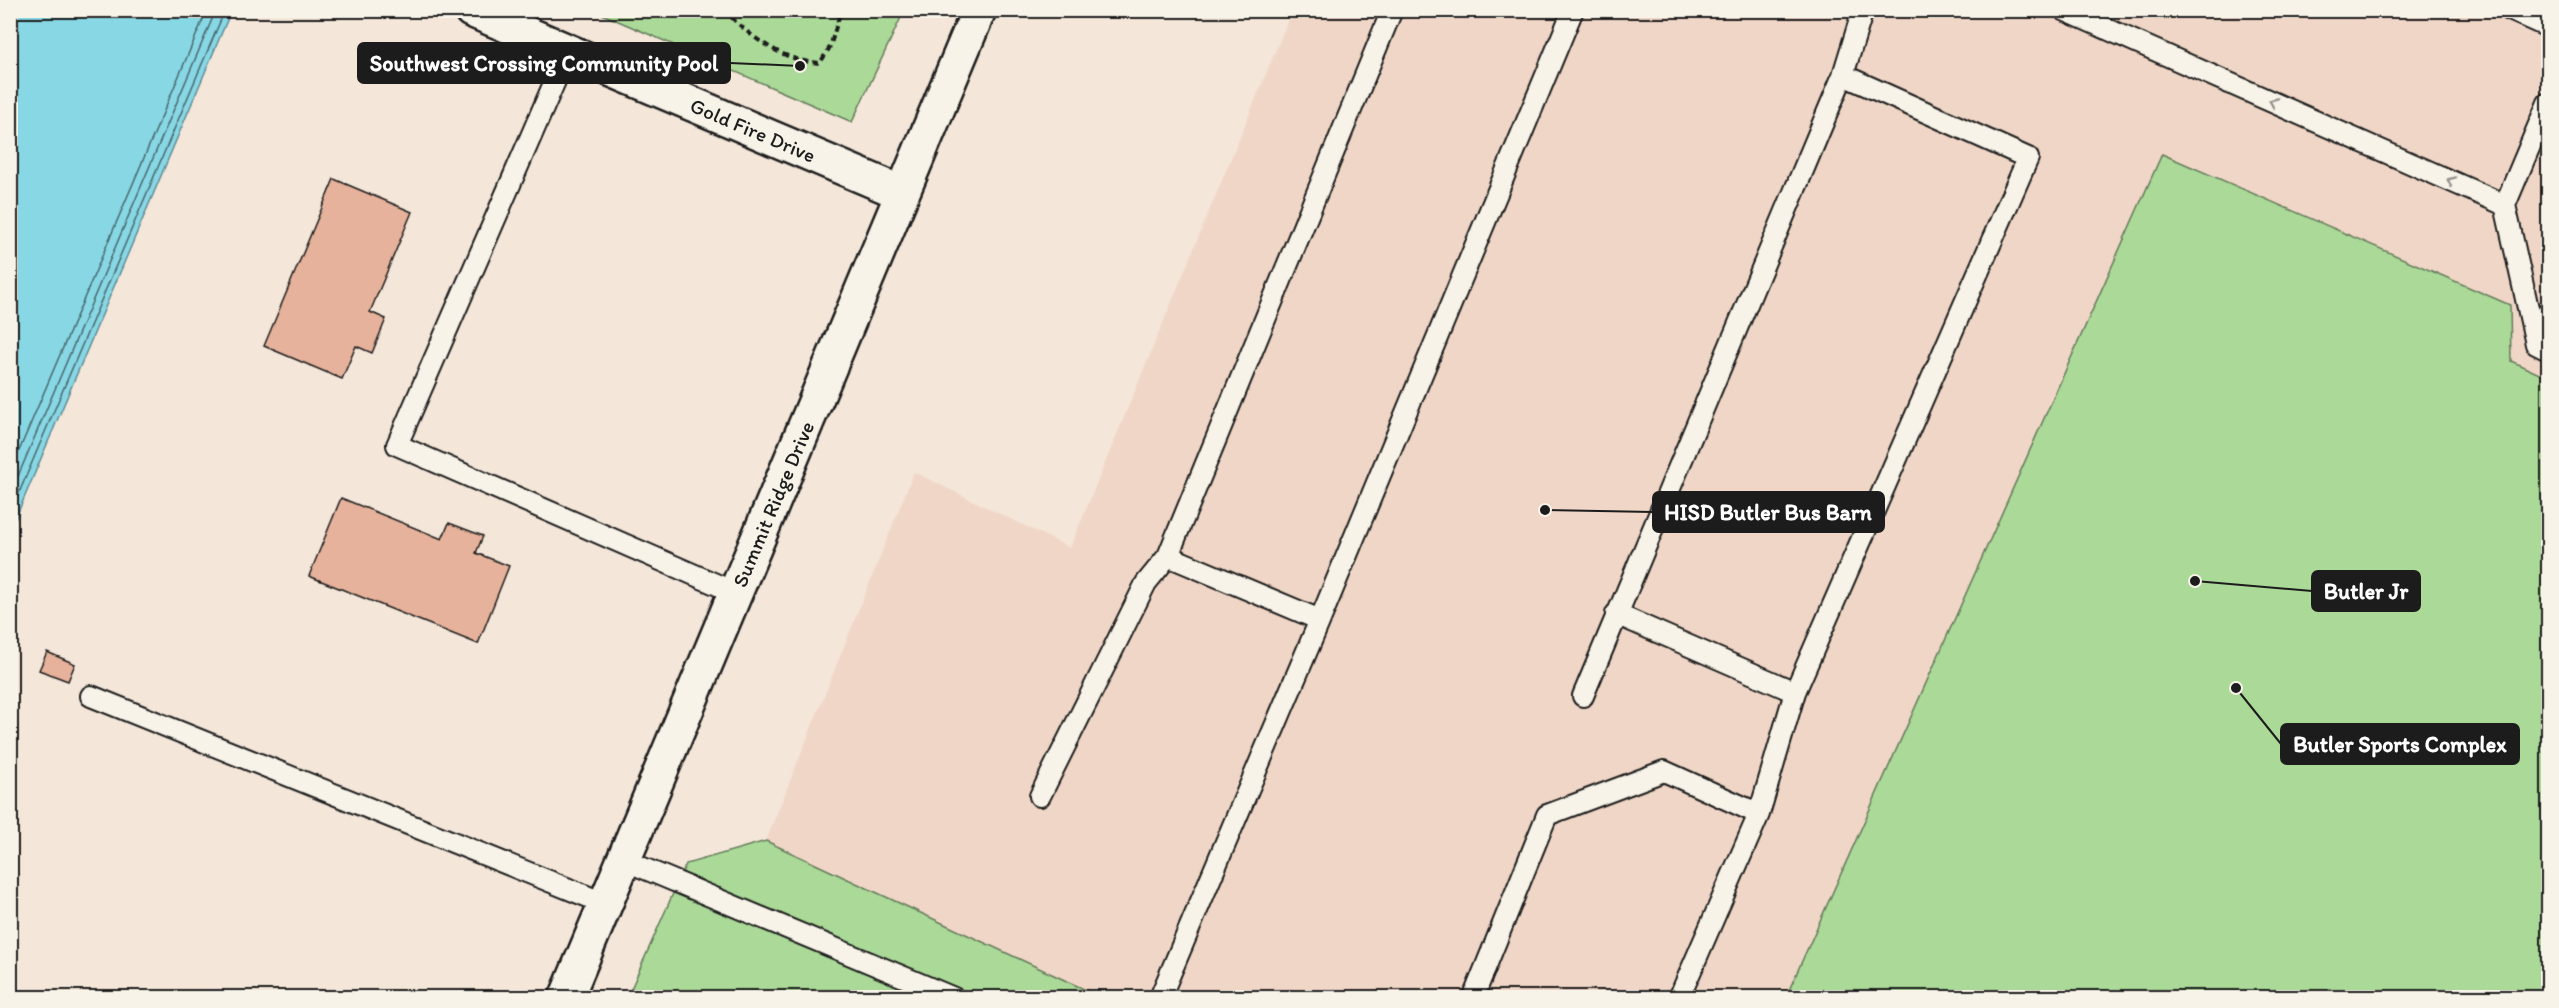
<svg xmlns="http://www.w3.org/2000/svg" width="2559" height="1008" font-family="Itim,sans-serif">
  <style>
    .built { fill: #f0d6c6 }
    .green { fill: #aad998; stroke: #637a5a; stroke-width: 1.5 }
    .water { fill: #88d7e5; stroke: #5d8c95; stroke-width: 1.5 }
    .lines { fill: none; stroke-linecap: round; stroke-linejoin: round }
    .shore { stroke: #47676c; stroke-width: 1.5 }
    .building { fill: #e7b29b; stroke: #1c1c1c; stroke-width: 1.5 }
    .service-casing { stroke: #1c1c1c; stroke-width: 24 }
    .minor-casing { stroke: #1c1c1c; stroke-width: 38 }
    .path { stroke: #1c1c1c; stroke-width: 4; stroke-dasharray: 6 4.5; stroke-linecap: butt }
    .service { stroke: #f7f3e8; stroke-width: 20 }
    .minor { stroke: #f7f3e8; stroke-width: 33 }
    .oneway { stroke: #94928c }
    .labels { text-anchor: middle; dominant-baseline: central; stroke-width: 5; stroke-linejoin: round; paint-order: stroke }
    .street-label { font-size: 21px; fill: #1c1c1c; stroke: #f7f3e8 }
    .leader { fill: none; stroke: #1c1c1c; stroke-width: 2 }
    .callout-dot { fill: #1c1c1c; stroke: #f7f3e8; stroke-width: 2 }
    .callout { fill: #1c1c1c; stroke: #1c1c1c; stroke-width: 2 }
    .callout-label { font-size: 22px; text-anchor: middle; font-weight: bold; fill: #fff }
  </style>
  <rect width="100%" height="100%" fill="#f4e6d9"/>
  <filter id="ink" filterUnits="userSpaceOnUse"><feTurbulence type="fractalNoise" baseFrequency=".0167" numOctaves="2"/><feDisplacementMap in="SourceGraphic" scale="12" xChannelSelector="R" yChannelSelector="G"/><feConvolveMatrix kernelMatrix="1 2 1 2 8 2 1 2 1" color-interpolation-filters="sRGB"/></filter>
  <g filter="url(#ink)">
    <path class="built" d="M1292 11H2548V378L2511 362 2162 154 1786 997H1101L766 841 914 472 1070 548Z"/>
    <path class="green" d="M595 11H904L852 122Z
      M2162 154 2510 305 2511 361 2548 378V997H1786Z
      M766 841 1101 997 627 998 686 864Z"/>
    <path class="water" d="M11 10 231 11 11 529 10 11Z"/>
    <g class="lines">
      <path class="shore" d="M10 472 207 10
        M10 495 216 10
        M10 514 225 10"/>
    </g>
    <path class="building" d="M334 179 412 212 370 312 386 319 372 353 356 346 342 379 264 346Z
      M341 498 442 539 449 523 483 536 476 553 509 566 478 644 309 576Z
      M47 652 75 664 68 681 39 670Z"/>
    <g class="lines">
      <g class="service-casing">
        <path id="service" d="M1392 10 1168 556 1320 620 1573 10
          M2064 10 2505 205
          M2510 10 2548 27
          M568 51 397 445 736 593
          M2548 103 2505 205 2536 344 2548 350
          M2536 344 2548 312
          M1616 614 1795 692
          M91 696 606 904
          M1583 696 1843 75 1863 10
          M1040 796 1146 583 1168 556
          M624 860 954 998
          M1162 993 1320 620
          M1473 998 1547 815 1664 771 1759 814
          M1679 998 1759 814 1795 692 2028 158 1843 75"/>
      </g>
      <g class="minor-casing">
        <path id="minor" d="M471 10 902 193
          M566 998 979 10"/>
      </g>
      <path class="path" d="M724 10C750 37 782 61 820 63L830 47 841 10"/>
      <use href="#service" class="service"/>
      <use href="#minor" class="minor"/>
    </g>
    <defs><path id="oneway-chevron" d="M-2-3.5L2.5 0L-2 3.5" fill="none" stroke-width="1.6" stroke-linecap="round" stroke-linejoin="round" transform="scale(1.5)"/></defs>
    <g class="oneway">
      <use href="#oneway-chevron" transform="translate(2273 102) rotate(-156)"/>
      <use href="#oneway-chevron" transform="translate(2451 181) rotate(-156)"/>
    </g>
  </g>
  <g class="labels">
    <g class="street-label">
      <text transform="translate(753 130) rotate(23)">Gold Fire Drive</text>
      <text transform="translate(773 504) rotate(-67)">Summit Ridge Drive</text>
    </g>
  </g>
  <path class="leader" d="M800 66L730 63M1545 510L1653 512M2195 581L2312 591M2236 688L2281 744"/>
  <g class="callout-dot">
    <circle cx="800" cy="66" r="6"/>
    <circle cx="1545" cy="510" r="6"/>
    <circle cx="2195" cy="581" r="6"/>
    <circle cx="2236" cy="688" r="6"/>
  </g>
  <g class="callout">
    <rect x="358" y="43" width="372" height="40" rx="6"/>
    <rect x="1653" y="492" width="231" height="40" rx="6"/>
    <rect x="2312" y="571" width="108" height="40" rx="6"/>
    <rect x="2281" y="724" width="238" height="40" rx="6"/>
  </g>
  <g class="callout-label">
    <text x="544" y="71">Southwest Crossing Community Pool</text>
    <text x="1768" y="520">HISD Butler Bus Barn</text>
    <text x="2366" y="599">Butler Jr</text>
    <text x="2400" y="752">Butler Sports Complex</text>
  </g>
  <rect width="2559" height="1008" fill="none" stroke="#f7f3e8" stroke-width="36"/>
  <rect x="18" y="18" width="2523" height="972" fill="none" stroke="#1c1c1c" stroke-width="2" filter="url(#ink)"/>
</svg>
